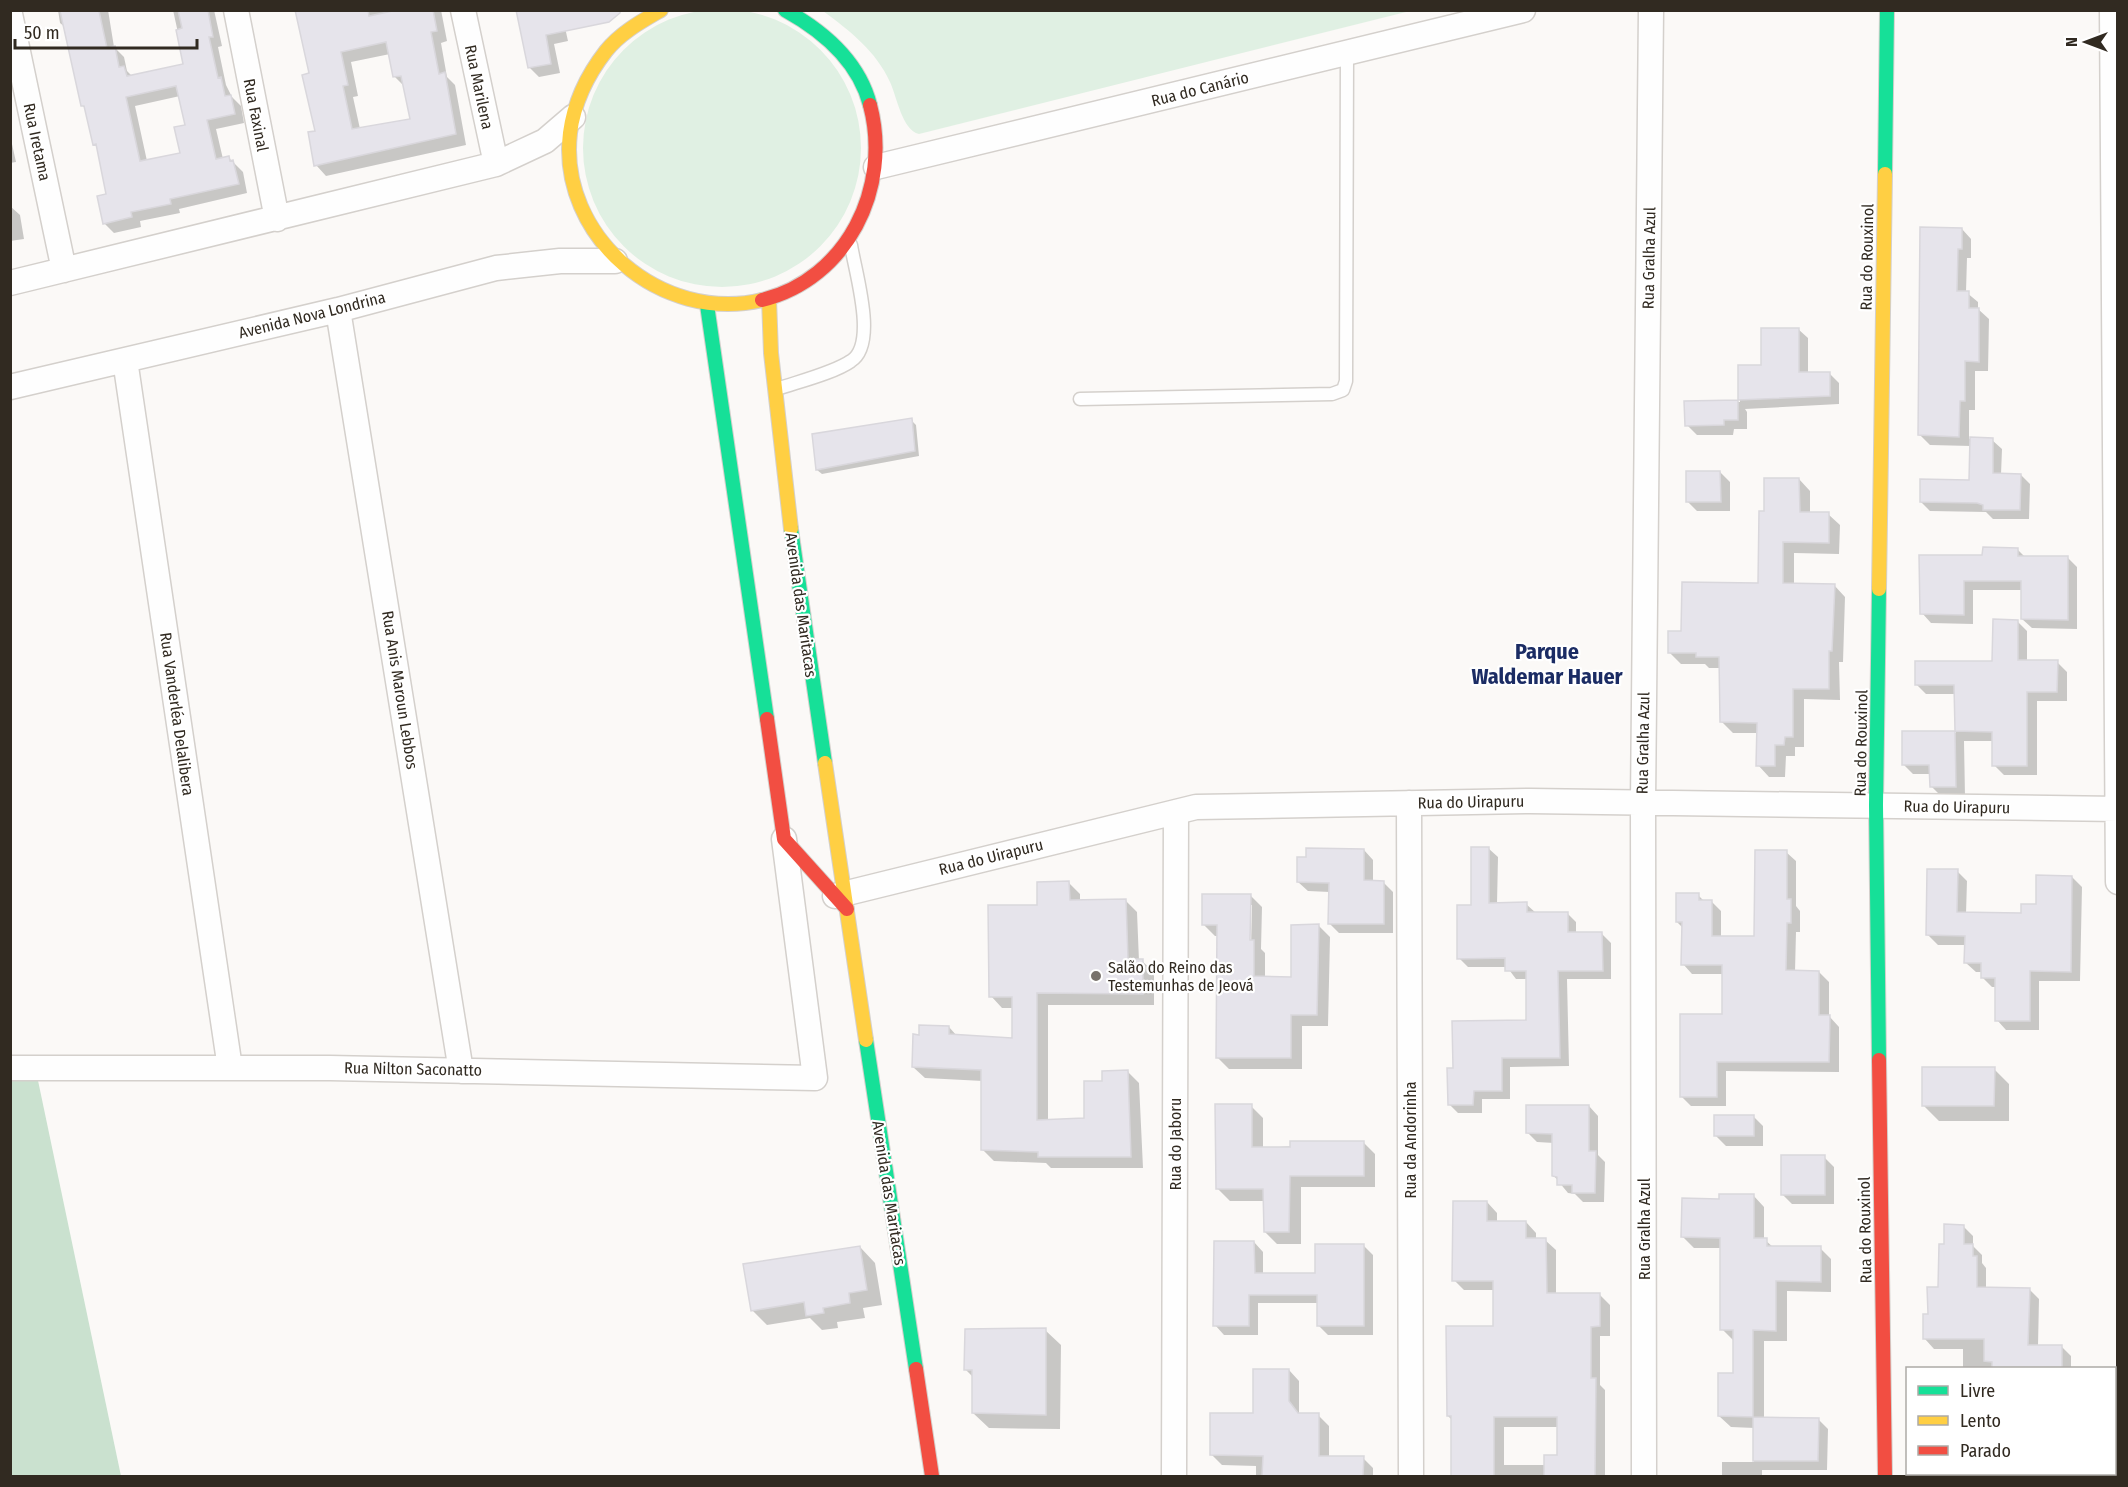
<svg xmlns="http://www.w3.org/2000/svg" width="2128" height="1487" font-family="'Fira Sans Condensed',sans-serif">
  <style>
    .green { fill: #e0f0e3 }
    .forest { fill: #cae1cf }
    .shadow { fill: #0003; fill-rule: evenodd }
    .building { fill: #e6e4eb; stroke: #d9d7dc; stroke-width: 1.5; fill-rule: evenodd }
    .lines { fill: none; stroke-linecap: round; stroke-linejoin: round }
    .lane-casing { stroke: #d4d0cc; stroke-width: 15 }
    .street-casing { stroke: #d4d0cc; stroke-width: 27 }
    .fast-casing { stroke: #d4d0cc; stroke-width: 16 }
    .slow-casing { stroke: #d4d0cc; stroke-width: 16 }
    .jam-casing { stroke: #d4d0cc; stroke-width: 16 }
    .lane { stroke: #fefefe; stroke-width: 12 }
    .street { stroke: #fefefe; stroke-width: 24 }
    .fast { stroke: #16e098; stroke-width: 14 }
    .slow { stroke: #ffcf43; stroke-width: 14 }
    .jam { stroke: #f24e42; stroke-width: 14 }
    .poi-dot { fill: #78726c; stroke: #fff; stroke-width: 2 }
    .labels { text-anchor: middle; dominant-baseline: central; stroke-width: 4.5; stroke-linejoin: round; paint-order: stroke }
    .street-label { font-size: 16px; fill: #312a21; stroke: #fff }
    .poi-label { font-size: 16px; fill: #312a21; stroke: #fff; text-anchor: start }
    .district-label { font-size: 22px; font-weight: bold; fill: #1b2c64; stroke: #fff }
  </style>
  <rect width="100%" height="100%" fill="#fbf9f7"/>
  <path class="green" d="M583 148a139 139 0 1 1 278 0a139 139 0 1 1-278 0Z
    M823 11V10L1410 11 919 134C902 130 897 97 890 82 876 51 850 31 823 11Z"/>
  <path class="forest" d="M11 1070 36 1071 121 1476H11Z"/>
  <path class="shadow" d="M58 10H108L114 47 124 57 127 71 132 76 185 65 173 10H214L222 46 218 47 226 85 232 97 241 106 244 123 216 129 223 159 229 158 243 172 247 193 179 209 180 213 140 221 141 227 114 233 104 223 108 195 98 148 94 144 87 110 82 105 66 28 60 23ZM180 96 186 126 182 154 147 161 135 106Z
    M296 10H441L447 41 441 43 447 77 455 85 466 145 326 176 316 165 317 132 311 74ZM390 54 395 77 405 87 412 120 360 129 353 97 358 96 351 62Z
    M516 10 562 14 568 41 554 44 560 73 539 77 529 67Z
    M10 135 16 162 10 163Z
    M10 206 20 215 24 239 10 241Z
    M1962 229 1971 239V258H1967L1966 292 1978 302V309L1989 319 1988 371H1975V410H1969V439L1992 440 2002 449 2001 475H2021L2030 484 2029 519H1993L1986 512 1930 511 1921 502 1971 482V446L1930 445 1920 435Z
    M1798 329 1808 338V374H1830L1839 383V404L1745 409 1747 412V429H1734L1733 435H1697L1687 425 1686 402H1740L1739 367H1762Z
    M911 420 916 425 919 456 822 474 817 470Z
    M1720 472 1730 482V511H1697L1687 501Z
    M1799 479 1810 491V514H1828L1840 525 1839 554 1794 553V585H1834L1845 597 1843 662H1839L1840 700 1804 699V747H1795V756H1786L1785 777H1769L1758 765V733H1733L1721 721V668H1709L1705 664H1681L1669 652 1683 633 1760 585 1766 512Z
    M2017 549 2025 557H2067L2077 567V629L2032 628 2022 619V590H1973V624L1931 623 1922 613 1984 557Z
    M2017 621 2027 631V662H2057L2067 672V701H2037V775H2004L1994 765V741H1964L1965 796H1941L1931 786V774H1913L1903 764V732L1956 733V694H1926L1916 684 1993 663Z
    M1488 848 1498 857 1497 904H1526L1536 913H1567L1576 922V934H1602L1611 943V979H1567L1569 1066 1510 1067V1099H1482V1113H1458L1449 1104 1454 1070 1528 1022V979H1516L1507 967H1468L1459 958Z
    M1364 850 1373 860V882H1383L1393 892V933H1339L1330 924V892L1308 891 1298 882 1307 858Z
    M1786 852 1796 861V906L1800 911V932H1796L1795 972H1819L1829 982V1016L1839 1027V1072L1726 1071V1106H1691L1681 1096 1724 1016 1723 974H1692L1683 964V928L1677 922 1698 895 1705 902H1712L1721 911V937H1756Z
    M1957 871 1967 881 1966 914H2023L2038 906 2072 877 2082 887 2080 981H2039V1030H2006L1997 1020V987H1992L1982 977V972H1976L1966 963V945H1938L1928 935Z
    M1068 882 1080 894V901L1125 900 1137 912 1139 961H1142L1154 972V1005H1048V1121L1086 1120 1104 1082 1127 1071 1139 1083 1143 1168H1051L1046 1163 994 1161 982 1149 983 1081 925 1078 913 1067 920 1036 949 1027 957 1036 1014 1040V1008H1002L991 996 1038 906Z
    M1250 895 1262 907 1261 949 1265 953V978H1292L1319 926 1330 937 1328 1026H1302V1069H1229L1218 1058 1219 936H1215L1204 925ZM1249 905H1252L1251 948H1248Z
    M1994 1069 2009 1084V1121H1939L1924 1106Z
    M1251 1106 1263 1118V1148L1363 1142 1375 1154V1187H1301V1244H1277L1265 1232V1201H1230L1218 1189Z
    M1589 1106 1598 1116V1155L1605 1162 1604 1202H1583L1575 1194 1568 1193 1554 1176V1143L1537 1142 1528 1133Z
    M1753 1116 1763 1126V1146H1726L1716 1136Z
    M1824 1157 1834 1167V1204H1792L1782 1194Z
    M1753 1195 1764 1207V1239L1774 1248H1820L1831 1259V1292L1787 1291V1341H1764V1419H1818L1828 1429 1827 1470H1762V1476H1722V1462H1754L1755 1428 1731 1427 1719 1416 1734 1375 1733 1340 1722 1329V1248H1694L1683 1237 1720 1200Z
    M1487 1202 1497 1213V1222H1526L1536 1233V1240H1545L1556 1250V1295H1600L1610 1305V1336H1600V1385L1605 1390V1476H1453L1452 1420 1448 1416 1495 1328V1290H1464L1454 1280ZM1504 1427H1558V1456L1545 1465H1504Z
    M1963 1226 1973 1236V1246L1982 1255V1263L1986 1268V1289H2029L2039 1299 2038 1346H2061L2071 1356V1368H1963V1349H1934L1925 1339 1940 1288 1945 1245Z
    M1254 1242 1263 1252V1274H1317L1364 1246 1373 1255V1335H1328L1318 1325V1303H1258V1335H1224L1215 1325Z
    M860 1247 875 1263 882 1305 863 1308 865 1318 837 1322 838 1328 822 1330 810 1318 767 1325 752 1310Z
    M1045 1330 1061 1345 1060 1429 989 1428 973 1413 974 1378 965 1369Z
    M1289 1370 1299 1381V1413L1318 1415 1329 1426V1458H1363L1373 1468V1476H1256V1466L1222 1465 1212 1455 1255 1414Z"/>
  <path class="building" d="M178 10H208L213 37H209L218 78 221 77 225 96 231 95 235 114 207 120 216 159 229 156 230 161 233 160 239 184 170 199 171 204 131 212 132 217 103 224 97 196 106 194 96 144 93 145 84 106H81L60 11H99L107 48 115 46 119 67 124 66 127 76 183 64 176 30 182 28ZM176 86 185 125 174 127 180 153 140 161 126 97Z
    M295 10H368L369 16 397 10H433L437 31 431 32 439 74 445 72 456 134 314 166 308 132 315 131 302 75 309 73ZM386 42 393 77 401 76 410 119 352 129 343 86 348 85 341 52Z
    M516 10H620V13L609 22 546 35 551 64 528 68Z
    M1920 227 1962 228V249H1958L1957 291H1969V308H1979V362L1965 361V401H1960L1959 437 1918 435Z
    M1761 328H1799V372H1830V396L1738 400V365H1761Z
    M1738 400V420H1724V425L1685 426 1684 401Z
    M912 418 915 451 816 470 812 434Z
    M1970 437 1993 438V473L2021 474 2020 510H1983V505L1977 503 1920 502V479L1969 480Z
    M1686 471H1720L1721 502H1686Z
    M1764 478H1799L1800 512H1829V543L1783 542V583L1835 584 1832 651H1829V689H1793V737H1785L1784 745H1775V766H1756L1757 723 1720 722 1719 657H1696V653H1668V631H1681L1682 582 1758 583 1759 511H1764Z
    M1983 547 2018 548V556H2068V620L2021 619V581H1964V615L1920 614 1919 555H1982Z
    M1993 619 2018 620V660H2058L2057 692H2027V766H1992V732L1955 731 1954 685H1915V661H1992Z
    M1902 731H1955L1956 787H1930L1929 765H1902Z
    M1471 847H1489V903L1527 902V912H1568V932H1602L1603 971H1558L1560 1058H1502V1091H1474L1473 1105H1448L1447 1068H1453L1452 1021 1526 1020V971H1505V958L1457 959V905H1471Z
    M1306 848 1364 849V880L1384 881V924H1328L1329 883 1297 882V857H1306Z
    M1755 850H1787V899H1791V923H1787L1786 970 1819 971V1015H1830L1829 1062H1717V1097H1680V1014H1722V965H1681L1682 922H1676V893H1699V900H1712V936H1754Z
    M1927 869H1958L1957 912 2021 913V904H2036V875L2072 876 2071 972 2030 971V1021H1995V978H1981V963H1964L1965 936 1926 935Z
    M1069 881 1070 900 1126 899 1128 959H1143V994L1037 993V1120L1084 1118V1081H1102V1071L1128 1070 1131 1157H1038V1152L981 1150V1070L912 1067 913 1034 919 1035V1025L949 1026V1034L1012 1038V997H989L988 905H1037V882Z
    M1202 894H1251L1250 940H1254V976L1291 977V925L1319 924 1317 1015H1291V1058H1216L1217 925H1202Z
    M1922 1067H1995L1994 1106H1922Z
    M1215 1104H1252V1147H1290V1141H1364V1176H1290L1289 1232H1264L1263 1189H1216Z
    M1526 1105H1589V1151H1596L1595 1193H1572V1185H1557V1177L1552 1176V1134L1526 1133Z
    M1714 1115H1754V1136H1714Z
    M1781 1155H1825V1195H1781Z
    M1719 1194H1754V1238H1767V1246H1821V1282L1776 1281V1331L1753 1330V1417L1718 1416V1373H1733V1330H1720V1238L1681 1237 1682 1198 1719 1199Z
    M1453 1201H1487V1221H1526V1238H1546L1547 1293H1600V1326L1591 1327V1378H1596L1595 1476H1544V1455H1557V1417H1494V1476H1451V1416H1447L1446 1326H1493V1281H1452Z
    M1944 1224 1964 1225V1244H1973V1256H1977V1287L2030 1288 2028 1345H2062V1368H1992V1362L1984 1361V1339H1923V1314H1928L1927 1287H1938L1939 1244H1944Z
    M1214 1241H1254L1255 1273H1315V1244H1364V1326H1317V1295H1249V1326H1213Z
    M860 1246 867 1290 849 1293 850 1303 823 1308 824 1313 806 1316 804 1302 751 1311 743 1264Z
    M1046 1328V1415L972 1413V1370H964L965 1329Z
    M1253 1369H1289V1401L1298 1413H1319V1456H1364L1363 1476H1262L1263 1456 1210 1455V1413H1253Z
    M1753 1417 1819 1418 1818 1461H1753Z"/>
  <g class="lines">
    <g class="lane-casing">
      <path id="lane" d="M777 389C797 382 834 373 851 361 878 344 855 272 851 245
        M1080 399 1332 394 1343 390 1346 381 1347 53"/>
    </g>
    <g class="street-casing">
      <path id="street" d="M236 10 277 219
        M463 10 496 164
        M2112 10 2118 882
        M10 14 64 270
        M876 167 1523 10
        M10 283 496 164 545 141 573 117
        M338 310 461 1071
        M125 360 230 1068
        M10 387 338 310 496 268 560 261H615
        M1409 803 1411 1476
        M835 896 1196 807 1530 801 2118 809
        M10 1068H330L815 1078 784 839
        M1174 1476 1176 812
        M1644 1476 1643 802 1651 10"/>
    </g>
    <g class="fast-casing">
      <path id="fast" d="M785 10C823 31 859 62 870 105
        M1885 174 1887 10
        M707 305 767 719
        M791 529 825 763
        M1879 589 1876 805 1879 1060
        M866 1040 916 1369"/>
    </g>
    <g class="slow-casing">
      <path id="slow" d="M661 10C642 21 620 33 606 51 588 74 574 103 570 133 558 237 662 324 762 300
        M769 299 771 353 791 529
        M1879 589 1885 174
        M825 763 866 1040"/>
    </g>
    <g class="jam-casing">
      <path id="jam" d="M762 300C847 279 892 188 870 105
        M767 719 784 839 847 909
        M1879 1060 1885 1476
        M916 1369 932 1476"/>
    </g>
    <use href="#lane" class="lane"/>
    <use href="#street" class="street"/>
    <use href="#fast" class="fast"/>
    <use href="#slow" class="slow"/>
    <use href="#jam" class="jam"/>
  </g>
  <circle class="poi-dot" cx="1096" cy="976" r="6"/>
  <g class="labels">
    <g class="street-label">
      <text transform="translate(479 87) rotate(78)">Rua Marilena</text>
      <text transform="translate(1200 89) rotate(-14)">Rua do Canário</text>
      <text transform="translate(256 115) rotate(79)">Rua Faxinal</text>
      <text transform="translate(37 142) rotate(78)">Rua Iretama</text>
      <text transform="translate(1867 257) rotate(-89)">Rua do Rouxinol</text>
      <text transform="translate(1649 258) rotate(-89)">Rua Gralha Azul</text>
      <text transform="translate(312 315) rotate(-14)">Avenida Nova Londrina</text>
      <text transform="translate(801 605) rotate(82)">Avenida das Maritacas</text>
      <text transform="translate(400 690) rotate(81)">Rua Anis Maroun Lebbos</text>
      <text transform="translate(177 714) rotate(82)">Rua Vanderléa Delalibera</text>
      <text transform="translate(1643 743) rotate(-89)">Rua Gralha Azul</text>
      <text transform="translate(1861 743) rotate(-89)">Rua do Rouxinol</text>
      <text transform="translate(1471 802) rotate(-1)">Rua do Uirapuru</text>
      <text transform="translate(1957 807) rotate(1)">Rua do Uirapuru</text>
      <text transform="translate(991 857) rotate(-14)">Rua do Uirapuru</text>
      <text transform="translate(413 1069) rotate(1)">Rua Nilton Saconatto</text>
      <text transform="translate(1410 1140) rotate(-90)">Rua da Andorinha</text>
      <text transform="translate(1175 1144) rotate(-90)">Rua do Jaboru</text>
      <text transform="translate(889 1193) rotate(81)">Avenida das Maritacas</text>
      <text transform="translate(1644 1229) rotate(-90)">Rua Gralha Azul</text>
      <text transform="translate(1865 1230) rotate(-91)">Rua do Rouxinol</text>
    </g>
    <g class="poi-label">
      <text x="1108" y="967">Salão do Reino das<tspan x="1108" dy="18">Testemunhas de Jeová</tspan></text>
    </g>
    <g class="district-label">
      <text x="1547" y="651">Parque<tspan x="1547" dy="25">Waldemar Hauer</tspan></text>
    </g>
  </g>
  <rect width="2128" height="1487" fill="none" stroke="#312a21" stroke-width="24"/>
  <rect x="1906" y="1367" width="210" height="108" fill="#ffffff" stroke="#adaaa6" stroke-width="1.5"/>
  <rect x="1918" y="1386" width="30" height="9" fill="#16e098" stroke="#adaaa6" stroke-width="1.5"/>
  <text x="1960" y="1397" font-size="18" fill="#312a21">Livre</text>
  <rect x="1918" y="1416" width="30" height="9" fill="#ffcf43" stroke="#adaaa6" stroke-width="1.5"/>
  <text x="1960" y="1427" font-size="18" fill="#312a21">Lento</text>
  <rect x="1918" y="1446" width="30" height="9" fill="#f24e42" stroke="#adaaa6" stroke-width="1.5"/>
  <text x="1960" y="1457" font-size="18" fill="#312a21">Parado</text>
  <g transform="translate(2086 42) rotate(270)" stroke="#ffffff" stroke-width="4.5" paint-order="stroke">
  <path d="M0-4.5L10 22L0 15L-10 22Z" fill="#312a21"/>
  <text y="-9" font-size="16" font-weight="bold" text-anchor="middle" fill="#312a21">N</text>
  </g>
  <path d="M15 39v9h182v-9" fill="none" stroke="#312a21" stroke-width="3"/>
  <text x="24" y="39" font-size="18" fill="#312a21" stroke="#ffffff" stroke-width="4.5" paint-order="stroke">50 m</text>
</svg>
